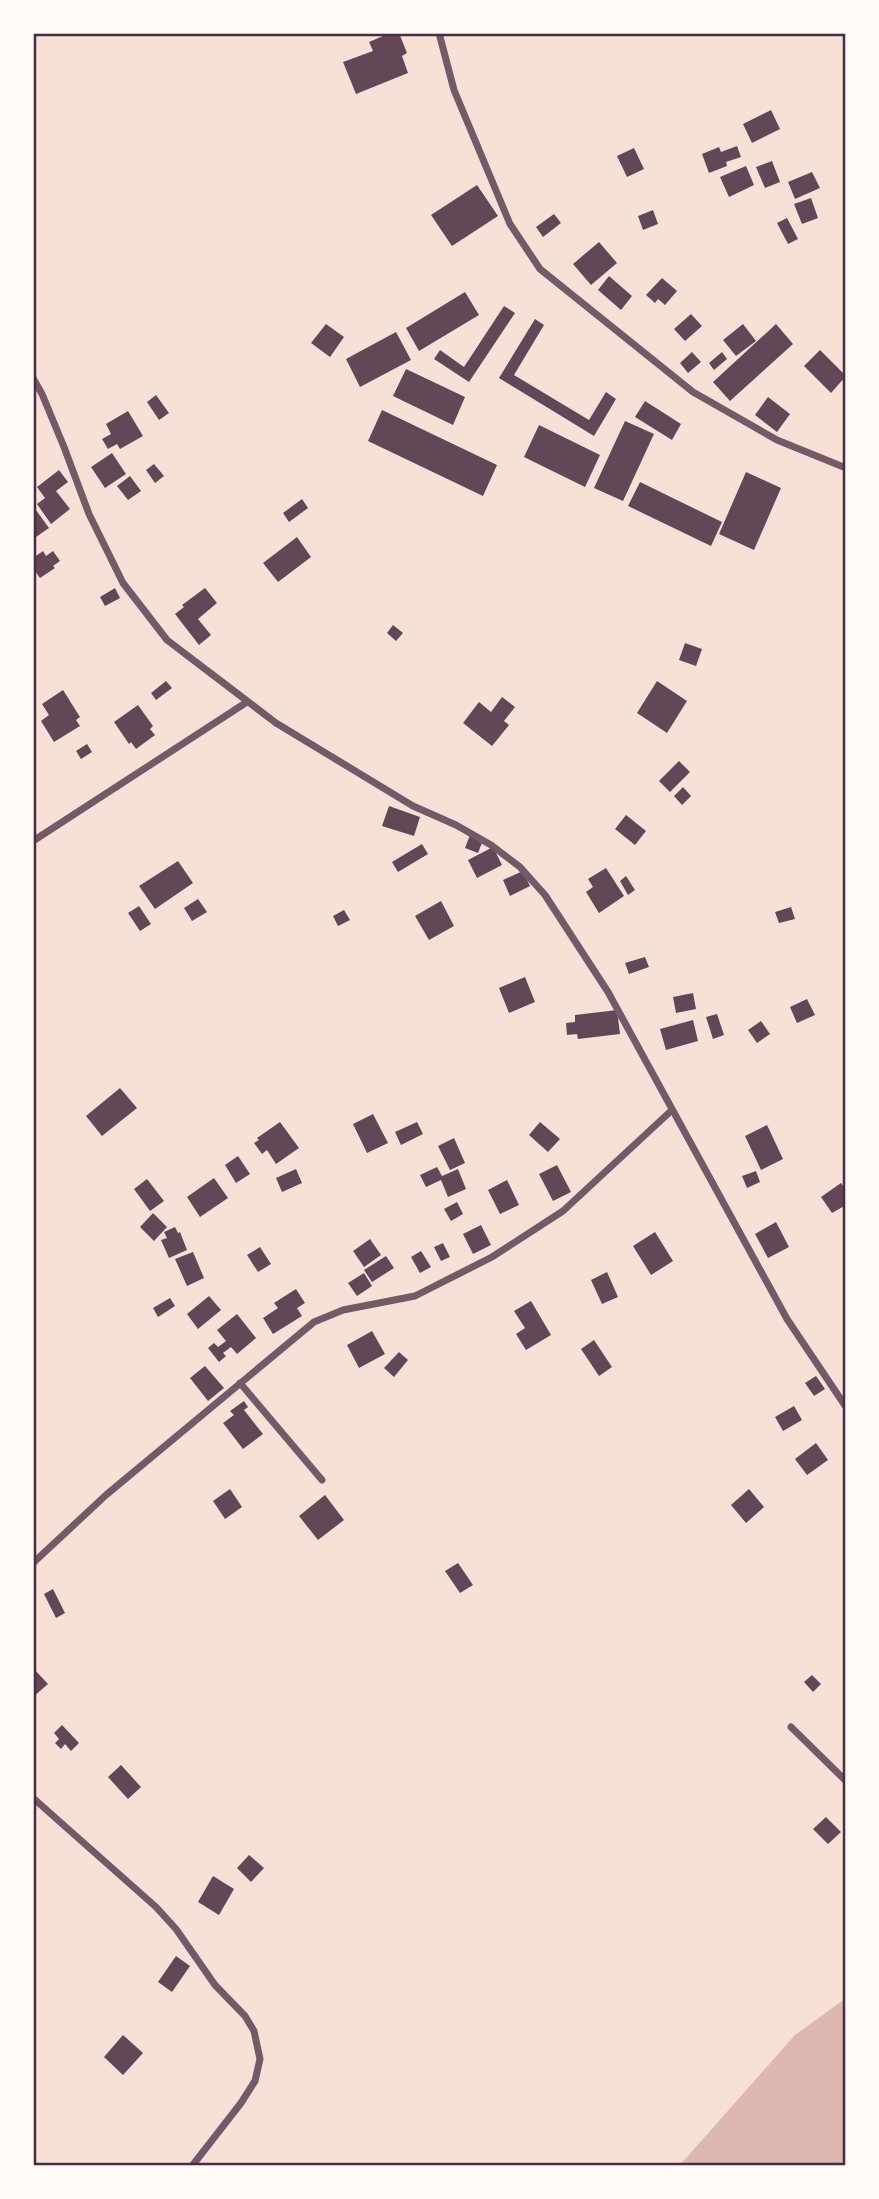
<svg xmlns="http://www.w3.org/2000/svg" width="879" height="2199" font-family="'Work Sans',sans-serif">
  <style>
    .water { fill: #dcb8b0 }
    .building { fill: #644757 }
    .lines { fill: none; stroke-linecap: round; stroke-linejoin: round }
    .minor { stroke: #755966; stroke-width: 7 }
    .neatline { fill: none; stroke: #4a2c40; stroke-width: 2.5 }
  </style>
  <rect width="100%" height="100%" fill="#f7e1d7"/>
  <path class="water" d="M846 1998V2166H679L795 2035Z"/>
  <path class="building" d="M390 33H399L407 53 402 56 408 73 356 94 343 62 373 51 369 42Z
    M771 110 780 129 752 143 743 124Z
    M737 146 741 157 726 162 727 166 709 173 702 154 719 147 721 152Z
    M634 148 644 169 627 177 617 156Z
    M772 161 780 182 765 188 756 167Z
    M746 166 754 185 729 197 720 177Z
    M812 172 820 188 795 199 788 182Z
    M477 185 498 216 452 246 431 215Z
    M811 198 818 218 802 224 794 204Z
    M653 210 658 224 643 230 638 216Z
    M554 214 561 223 543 237 536 227Z
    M787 218 798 239 788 244 777 223Z
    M599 242 617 263 591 285 573 264Z
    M609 276 632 296 621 310 598 290Z
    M662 278 677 291 665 305 658 299 655 303 646 295Z
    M465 292 479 315 419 351 406 328Z
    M504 306 515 313 469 382 434 359 440 350 464 367Z
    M691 314 702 326 685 341 674 329Z
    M535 319 544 325 514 375 589 420 606 392 616 399 594 436 499 378Z
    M326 324 344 337 330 357 311 343Z
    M743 324 756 341 736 356 723 340Z
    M776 324 793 344 730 401 713 382Z
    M396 332 411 360 360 387 346 359Z
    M820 350 846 376 831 393 804 366Z
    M692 352 701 362 688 373 680 363Z
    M722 352 727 359 714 370 709 363Z
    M406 369 465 397 453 425 393 396Z
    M156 395 169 413 159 420 147 402Z
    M768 397 790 414 777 432 755 415Z
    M645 401 681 424 672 440 635 417Z
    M382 410 497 465 483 496 368 441Z
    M128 411 143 436 120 449 117 444 108 449 102 439 111 434 106 424Z
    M625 421 654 434 623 501 594 488Z
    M539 425 600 455 585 487 524 457Z
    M112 453 126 474 105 488 91 467Z
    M154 464 164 476 155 483 146 470Z
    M59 470 68 482 56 491 70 509 51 524 37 504 45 498 37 487Z
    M746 472 781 488 754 550 719 534Z
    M130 476 141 491 128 500 117 486Z
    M640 482 722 522 711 546 628 506Z
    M302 499 308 508 289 522 283 513Z
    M33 506 49 528 33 539Z
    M297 537 311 557 278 582 263 563Z
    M43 551 46 556 53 551 60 561 53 566 55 568 40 578 33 568V558Z
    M115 588 120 598 105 606 100 597Z
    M205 588 217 603 198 619 211 635 199 645 175 614 184 607 182 605Z
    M393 625 403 633 396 641 387 633Z
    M685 643 702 649 696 666 679 660Z
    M166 681 172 688 156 700 151 693Z
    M657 681 687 701 667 733 637 713Z
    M63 690 80 717 76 720 80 726 54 742 41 721 49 715 42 704Z
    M502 697 515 707 504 721 509 725 492 746 463 723 479 702 491 712Z
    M138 705 153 726 150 729 155 735 136 749 131 742 129 744 114 722Z
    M87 744 92 752 81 759 76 751Z
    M679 761 690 772 670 792 659 781Z
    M683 787 691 796 682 805 674 796Z
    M389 806 420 817 414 836 382 826Z
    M626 815 646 831 635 845 615 829Z
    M470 835 483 840 478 853 465 848Z
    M422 844 428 854 398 872 392 862Z
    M493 847 502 865 477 878 468 860Z
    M178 861 193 883 155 909 139 886Z
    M606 868 624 896 599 913 586 892 593 887 588 879Z
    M523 871 530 886 510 896 503 880Z
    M626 876 635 890 628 895 620 881Z
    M198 899 207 912 192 921 184 908Z
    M441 901 454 926 429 940 415 916Z
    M139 906 151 924 140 931 128 913Z
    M791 907 795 919 779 923 775 912Z
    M344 910 350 920 338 926 333 916Z
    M645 957 649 967 629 974 625 963Z
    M525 977 535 1002 509 1013 499 988Z
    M693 993 696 1009 676 1013 673 997Z
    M807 999 815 1015 797 1023 790 1007Z
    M617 1010 620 1034 578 1039 577 1034 567 1035 566 1023 575 1022V1015Z
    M717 1014 724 1035 713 1039 706 1017Z
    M693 1020 698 1041 666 1050 660 1029Z
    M761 1021 770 1034 757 1043 748 1030Z
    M120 1088 137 1108 102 1136 86 1116Z
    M373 1114 388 1143 367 1153 353 1124Z
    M280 1122 299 1148 276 1164 267 1150 262 1154 254 1143 259 1140 257 1138Z
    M417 1122 423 1134 401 1145 395 1132Z
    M540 1122 560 1139 548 1152 529 1135Z
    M767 1125 783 1159 761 1170 745 1136Z
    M454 1138 465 1163 450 1170 438 1146Z
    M238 1156 250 1174 236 1183 225 1165Z
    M557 1165 571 1192 553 1201 539 1174Z
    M437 1167 442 1176 458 1169 466 1189 448 1197 441 1180 426 1187 420 1175Z
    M296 1169 302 1183 282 1192 276 1178Z
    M756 1171 760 1182 747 1188 742 1176Z
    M214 1178 228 1198 200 1217 187 1197Z
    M147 1179 164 1201 150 1211 134 1189Z
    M507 1180 519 1205 500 1214 488 1190Z
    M841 1183 846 1190V1205L832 1213 821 1197Z
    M457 1202 463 1214 451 1221 444 1209Z
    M153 1213 167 1227 154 1241 140 1227Z
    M776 1222 789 1247 768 1258 755 1234Z
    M481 1225 491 1245 473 1254 463 1234Z
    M175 1227 178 1233 180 1232 187 1250 169 1258 161 1240 167 1238 164 1232Z
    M655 1232 673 1261 651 1275 633 1246Z
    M370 1239 381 1255 364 1267 353 1251Z
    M443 1243 450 1257 441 1261 434 1247Z
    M260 1247 271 1264 258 1272 247 1255Z
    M421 1251 431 1267 420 1273 411 1257Z
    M193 1252 204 1278 187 1286 175 1259Z
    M386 1256 394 1268 372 1282 364 1270Z
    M607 1272 618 1297 602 1304 591 1280Z
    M364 1273 372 1286 357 1296 348 1283Z
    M296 1289 305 1303 297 1308 302 1316 273 1334 263 1318 278 1308 274 1303Z
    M209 1296 221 1310 198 1329 187 1314Z
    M170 1298 175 1306 158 1317 153 1308Z
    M531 1301 551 1335 526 1350 516 1334 525 1328 514 1311Z
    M237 1314 256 1338 237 1354 231 1347 223 1353 226 1356 219 1362 208 1348 214 1343 218 1347 226 1341 217 1330Z
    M372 1331 385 1354 359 1368 347 1345Z
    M594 1340 612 1367 599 1376 581 1349Z
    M399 1352 408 1360 394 1377 384 1368Z
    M205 1366 224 1388 208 1401 190 1378Z
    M816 1376 825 1389 814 1396 805 1383Z
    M244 1401 248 1407 244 1410 263 1434 243 1449 223 1423 234 1415 230 1411Z
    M794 1406 802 1420 783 1431 775 1417Z
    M816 1443 828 1460 807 1475 795 1459Z
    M230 1489 242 1507 225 1519 213 1501Z
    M749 1489 764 1507 746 1523 731 1505Z
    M325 1495 344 1520 318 1540 299 1516Z
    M458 1563 473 1585 460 1593 445 1571Z
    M53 1589 65 1613 56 1618 44 1594Z
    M33 1668 48 1684 33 1697Z
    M812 1675 821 1684 813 1692 804 1682Z
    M62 1725 79 1743 71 1751 65 1744 61 1749 55 1743 59 1739 54 1733Z
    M121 1765 141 1787 128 1799 108 1777Z
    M826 1817 841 1832 828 1844 813 1829Z
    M249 1855 264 1868 251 1882 237 1868Z
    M213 1876 234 1889 219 1915 198 1902Z
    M176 1956 190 1966 172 1992 158 1982Z
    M123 2035 143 2053 123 2075 104 2057Z"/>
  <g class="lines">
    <path class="minor" d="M439 33 454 90 510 224 540 269 693 392 777 440 846 468
      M33 378 42 394 64 447 89 514 123 583 167 640 276 723 413 806 456 825 491 845 520 867 545 895 608 992 787 1319 846 1407
      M33 841 247 702
      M240 1383 322 1480
      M33 1563 106 1495 314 1322 343 1310 415 1296 492 1257 563 1211 672 1110
      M791 1727 846 1781
      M33 1798 156 1907 176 1929 215 1985 245 2016 254 2031 260 2059 255 2081 241 2103 192 2166"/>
  </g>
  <rect width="879" height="2199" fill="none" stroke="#fffaf5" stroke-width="70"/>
  <rect x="35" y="35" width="809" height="2129" class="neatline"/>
</svg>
